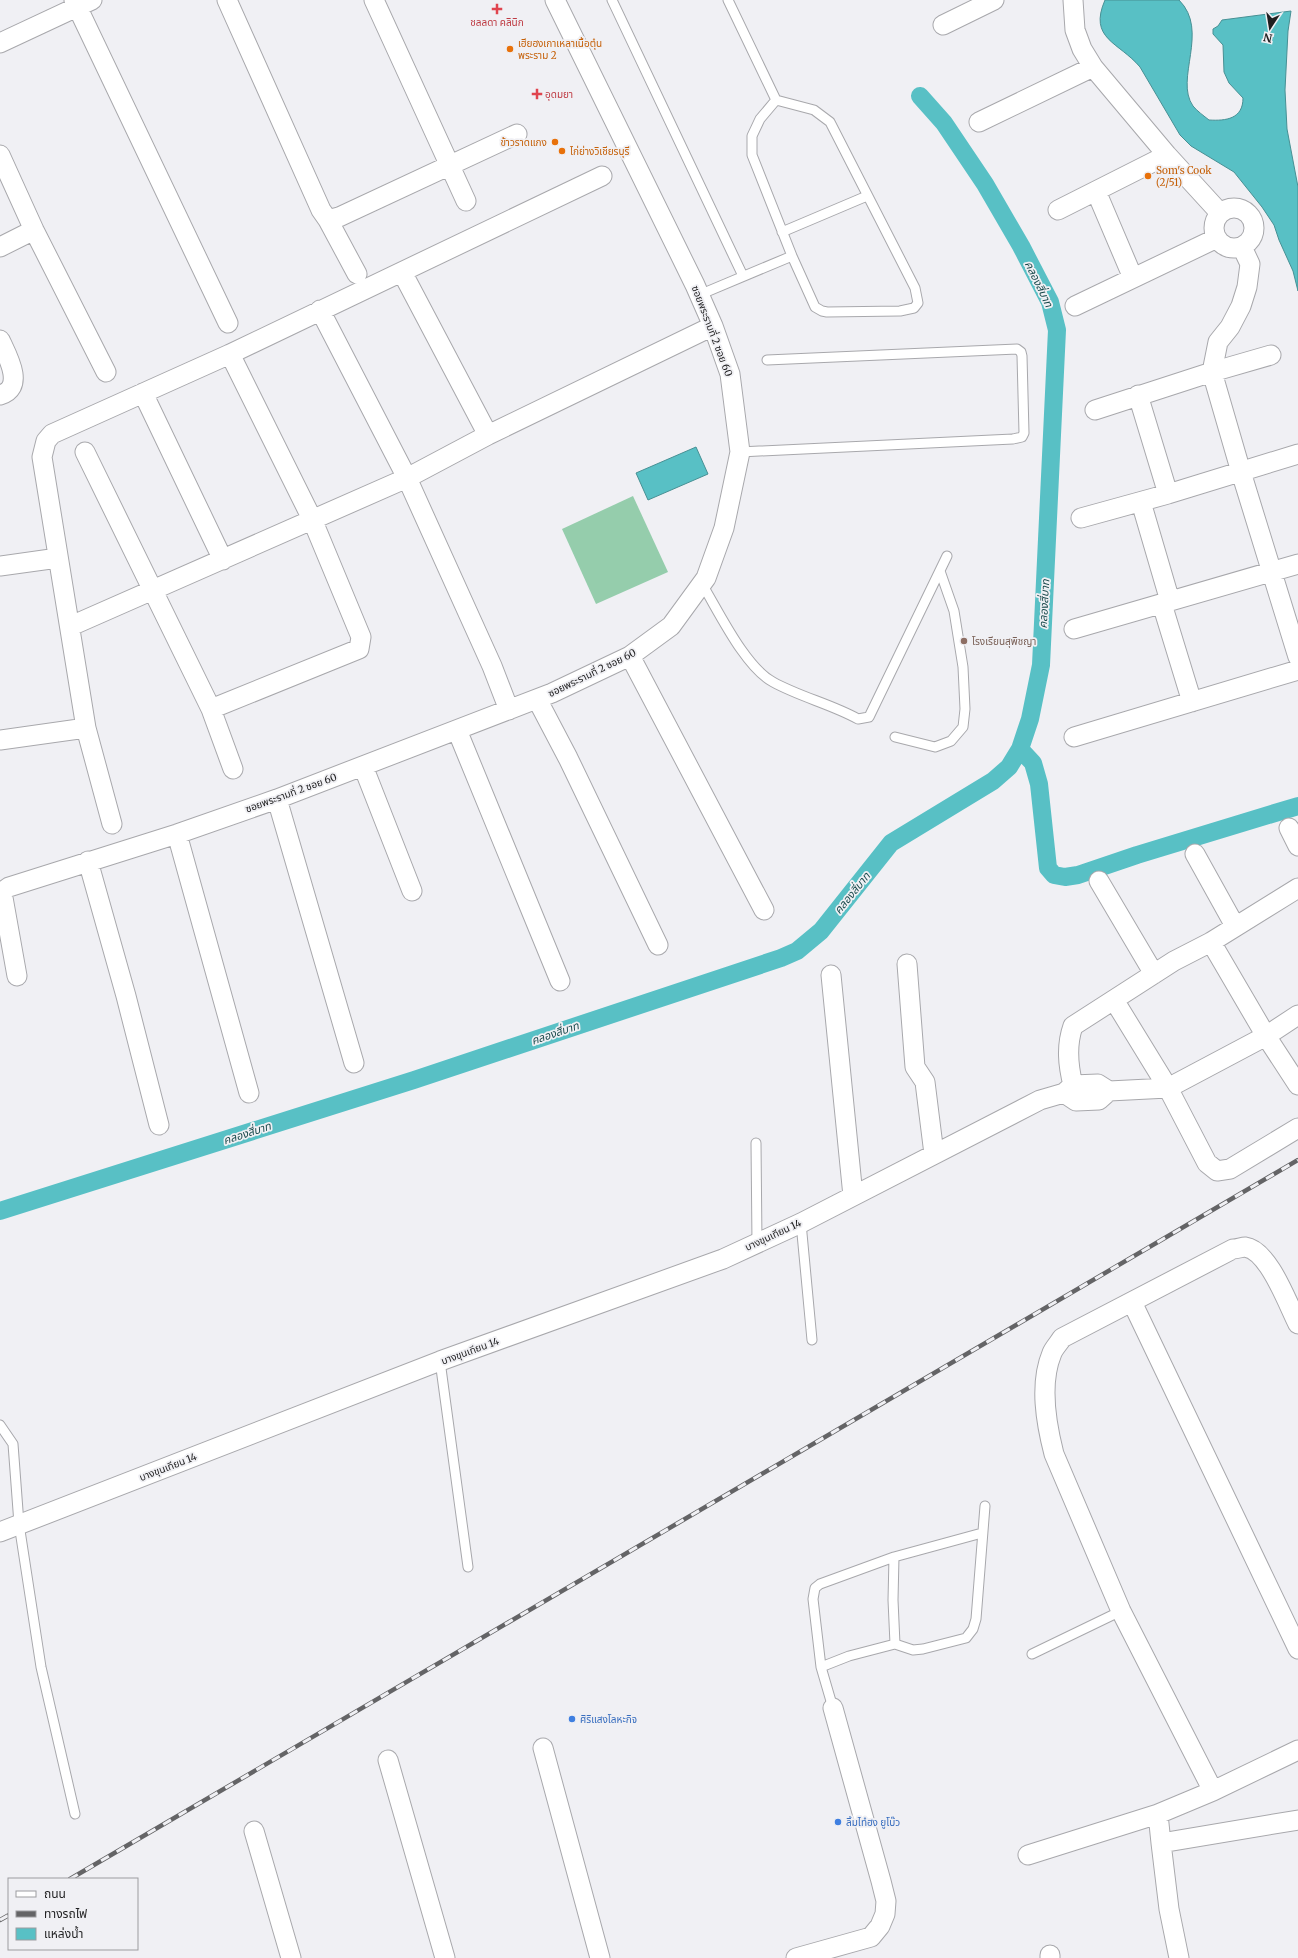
<svg xmlns="http://www.w3.org/2000/svg" width="1298" height="1958" font-family="Merriweather,'Noto Sans Thai',serif">
  <style>
    .grass { fill: #95cdac }
    .water { fill: #58c0c5; stroke: #479094 }
    .lines { fill: none; stroke-linecap: round; stroke-linejoin: round }
    .canal { stroke: #58c0c5; stroke-width: 18 }
    .lane-casing { stroke: #a8a8ac; stroke-width: 11 }
    .street-casing { stroke: #a8a8ac; stroke-width: 21 }
    .lane { stroke: #fff; stroke-width: 9 }
    .street { stroke: #fff; stroke-width: 19 }
    .rail-casing { stroke: #646466; stroke-width: 4.5 }
    .rail { stroke: #f0f0f4; stroke-width: 3; stroke-dasharray: 9; stroke-linecap: butt }
    .health-dot { fill: #e0444e; stroke: #f0f0f4; stroke-width: 1.5 }
    .food-dot { fill: #e8710a; stroke: #f0f0f4; stroke-width: 1.5 }
    .education-dot { fill: #8d6e63; stroke: #f0f0f4; stroke-width: 1.5 }
    .shop-dot { fill: #3f7fe0; stroke: #f0f0f4; stroke-width: 1.5 }
    .labels { text-anchor: middle; dominant-baseline: central; stroke-width: 3.5; stroke-linejoin: round; paint-order: stroke }
    .health-label { font-size: 10px; fill: #be3a42; stroke: #f0f0f4 }
    .food-label { font-size: 10px; fill: #c56008; stroke: #f0f0f4; text-anchor: start }
    .street-label { font-size: 10px; fill: #1f1f20; stroke: #f0f0f4 }
    .education-label { font-size: 10px; fill: #785e54; stroke: #f0f0f4; text-anchor: start }
    .shop-label { font-size: 10px; fill: #366cbe; stroke: #f0f0f4; text-anchor: start }
    .water-label { font-size: 11px; font-style: italic; fill: #19494b; stroke: #f0f0f4 }
  </style>
  <rect width="100%" height="100%" fill="#f0f0f4"/>
  <path class="grass" d="M633 496 668 572 596 604 562 529Z"/>
  <path class="water" d="M1105 0H1179C1210 31 1174 79 1193 106 1197 111 1204 116 1209 120 1226 121 1243 119 1243 98L1229 83 1224 72 1223 45 1213 34V29L1218 26 1222 20 1291 11 1288 31 1285 90 1287 129 1298 187V291L1293 271 1279 240 1274 225 1262 207 1234 172 1191 146 1180 135 1140 67C1119 42 1088 39 1105 0Z
    M696 447 708 474 648 500 636 473Z"/>
  <g class="lines">
    <path class="canal" d="M1020 749 1033 763 1039 784 1048 868 1054 875 1065 877 1078 875 1137 855 1298 806
      M0 1211 414 1080 781 958 797 951 821 931 891 843 993 781 1009 767 1020 749 1030 719 1041 665 1057 330 1050 302 1021 246 985 184 944 123 920 96"/>
    <g class="lane-casing">
      <path id="lane" d="M612 0 743 276
        M728 0 776 100 814 110 830 122 915 288 918 303 914 308 900 311 827 312 822 311 815 307 792 256 752 155V136L760 119 776 100
        M782 232 867 196
        M699 295 792 256
        M740 452 1013 439 1022 437 1024 433 1022 356 1021 352 1017 349 767 360
        M702 584C719 612 745 667 773 682 800 697 831 704 858 719L869 717 947 556
        M895 737 935 747 951 741 963 727 965 709 963 667 954 611 940 571
        M756 1143 757 1243
        M801 1223 812 1340
        M440 1361 468 1567
        M0 1425 13 1444 19 1524 41 1667 75 1814
        M895 1644 893 1600 894 1557 982 1533
        M1032 1654 1121 1611
        M821 1667 813 1599 815 1588 820 1584 894 1557
        M833 1708 821 1667 849 1656 895 1644 913 1650 923 1649 966 1638 973 1629 976 1619 985 1506"/>
    </g>
    <g class="street-casing">
      <path id="street" d="M74 0 228 323
        M227 0 321 210 328 220 339 217 517 134
        M374 0 466 201
        M1073 0 1075 30 1082 49 1093 67 1167 155 1220 213
        M943 25 994 0
        M0 43 92 0
        M979 122 1093 67
        M0 155 34 230 106 372
        M1096 191 1133 278
        M1214 228a20 20 0 1 1 40 0a20 20 0 1 1-40 0Z
        M1058 210 1167 155
        M328 220 357 274
        M0 247 34 230
        M1242 247 1250 264 1247 287 1241 306 1230 327 1218 342 1212 372 1241 472 1298 657
        M402 272 488 435
        M1075 306 1217 238
        M320 310 407 478 492 666 509 710
        M0 340C7 355 26 388 0 395
        M143 393 223 560
        M1138 395 1168 494
        M1095 410 1212 372 1271 355
        M85 452 211 709 233 769
        M1141 502 1170 601
        M1081 518 1168 494 1298 454
        M0 566 58 558
        M1162 604 1192 702
        M71 626 407 478 488 435 713 326
        M1074 629 1298 564
        M630 656 764 910
        M537 699 568 758 658 945
        M211 709 359 649 361 637 312 519 230 354
        M457 730 560 981
        M1074 737 1298 670
        M0 740 86 728
        M363 766 412 891
        M277 799 354 1063
        M112 824 86 728 42 457 46 441 52 434 230 354 602 176
        M1289 828 1298 846
        M177 834 249 1093
        M1195 854 1235 926
        M88 861 126 996 159 1125
        M1099 881 1154 974
        M1211 942 1266 1036 1298 1085
        M907 964 915 1067 925 1082 934 1154
        M831 975 853 1196
        M17 976 2 892 9 887 177 834 277 799 552 693 630 656 671 626 706 578 724 528 740 452 730 374 713 326 695 285 555 0
        M1114 1000 1168 1088 1207 1163 1217 1171 1230 1169 1298 1128
        M1073 1085C1068 1065 1066 1046 1073 1026L1174 961 1211 942 1298 888
        M1064 1093 1076 1101 1099 1100 1109 1091
        M1132 1302 1298 1649
        M0 1532 440 1361 723 1259 801 1223 1040 1100 1064 1093 1073 1085 1098 1084 1109 1091 1168 1088 1266 1036 1298 1015
        M543 1748 600 1958
        M388 1760 445 1958
        M1213 1791 1121 1611 1054 1454C1046 1423 1039 1384 1052 1353 1054 1348 1059 1343 1062 1338L1233 1249C1237 1249 1242 1247 1245 1247 1269 1250 1288 1305 1298 1324
        M254 1831 291 1958
        M1161 1843 1158 1814 1213 1791 1298 1750
        M1028 1855 1158 1814
        M796 1958 871 1937 880 1926 885 1914 886 1901 881 1881 833 1708
        M1050 1958V1955
        M1179 1958 1169 1909 1161 1843 1298 1820"/>
    </g>
    <use href="#lane" class="lane"/>
    <use href="#street" class="street"/>
    <g class="rail-casing">
      <path id="rail" d="M70 1879 1298 1160
        M0 1920 9 1915"/>
    </g>
    <use href="#rail" class="rail"/>
  </g>
  <g class="health-dot">
    <path d="M495 3h4v4h4v4h-4v4h-4v-4h-4v-4h4z"/>
    <path d="M535 88h4v4h4v4h-4v4h-4v-4h-4v-4h4z"/>
  </g>
  <g class="food-dot">
    <circle cx="510" cy="49" r="4"/>
    <circle cx="555" cy="142" r="4"/>
    <circle cx="562" cy="151" r="4"/>
    <circle cx="1148" cy="176" r="4"/>
  </g>
  <circle class="education-dot" cx="964" cy="641" r="4"/>
  <g class="shop-dot">
    <circle cx="572" cy="1719" r="4"/>
    <circle cx="838" cy="1822" r="4"/>
  </g>
  <g class="labels">
    <g class="health-label">
      <text x="497" y="22">ชลลดา คลินิก</text>
      <text x="545" y="94" text-anchor="start">อุดมยา</text>
    </g>
    <g class="food-label">
      <text x="518" y="43">เฮียฮงเกาเหลาเนื้อตุ๋น<tspan x="518" dy="12">พระราม 2</tspan></text>
      <text x="547" y="142" text-anchor="end">ข้าวราดแกง</text>
      <text x="570" y="151">ไก่ย่างวิเชียรบุรี</text>
      <text x="1156" y="170">Som's Cook<tspan x="1156" dy="12">(2/51)</tspan></text>
    </g>
    <g class="street-label">
      <text transform="translate(712 331) rotate(69)">ซอยพระรามที่ 2 ซอย 60</text>
      <text transform="translate(592 673) rotate(-26)">ซอยพระรามที่ 2 ซอย 60</text>
      <text transform="translate(291 793) rotate(-20)">ซอยพระรามที่ 2 ซอย 60</text>
      <text transform="translate(773 1235) rotate(-25)">บางขุนเทียน 14</text>
      <text transform="translate(470 1351) rotate(-20)">บางขุนเทียน 14</text>
      <text transform="translate(168 1467) rotate(-21)">บางขุนเทียน 14</text>
    </g>
    <g class="education-label">
      <text x="972" y="641">โรงเรียนสุพิชญา</text>
    </g>
    <g class="shop-label">
      <text x="580" y="1719">ศิริแสงโลหะกิจ</text>
      <text x="846" y="1822">ลิ้มไท๋ฮง ยูโบ๊ว</text>
    </g>
    <g class="water-label">
      <text transform="translate(1039 284) rotate(64)">คลองสี่บาท</text>
      <text transform="translate(1044 604) rotate(-87)">คลองสี่บาท</text>
      <text transform="translate(852 893) rotate(-51)">คลองสี่บาท</text>
      <text transform="translate(555 1033) rotate(-19)">คลองสี่บาท</text>
      <text transform="translate(247 1133) rotate(-18)">คลองสี่บาท</text>
    </g>
  </g>
  <rect x="8" y="1878" width="130" height="72" fill="#f0f0f4" stroke="#9c9c9f"/>
  <rect x="16" y="1891" width="20" height="6" fill="#ffffff" stroke="#9c9c9f"/>
  <text x="44" y="1898" font-size="12" fill="#1f1f20">ถนน</text>
  <rect x="16" y="1911" width="20" height="6" fill="#646466" stroke="#9c9c9f"/>
  <text x="44" y="1918" font-size="12" fill="#1f1f20">ทางรถไฟ</text>
  <rect x="16" y="1928" width="20" height="12" fill="#58c0c5" stroke="#9c9c9f"/>
  <text x="44" y="1938" font-size="12" fill="#1f1f20">แหล่งน้ำ</text>
  <g transform="translate(1270 28) rotate(192)" stroke="#f0f0f4" stroke-width="3" paint-order="stroke">
  <path d="M0-3L7 15L0 10L-7 15Z" fill="#1f1f20"/>
  <text y="-6" font-size="11" font-weight="bold" text-anchor="middle" fill="#1f1f20">N</text>
  </g>
</svg>
